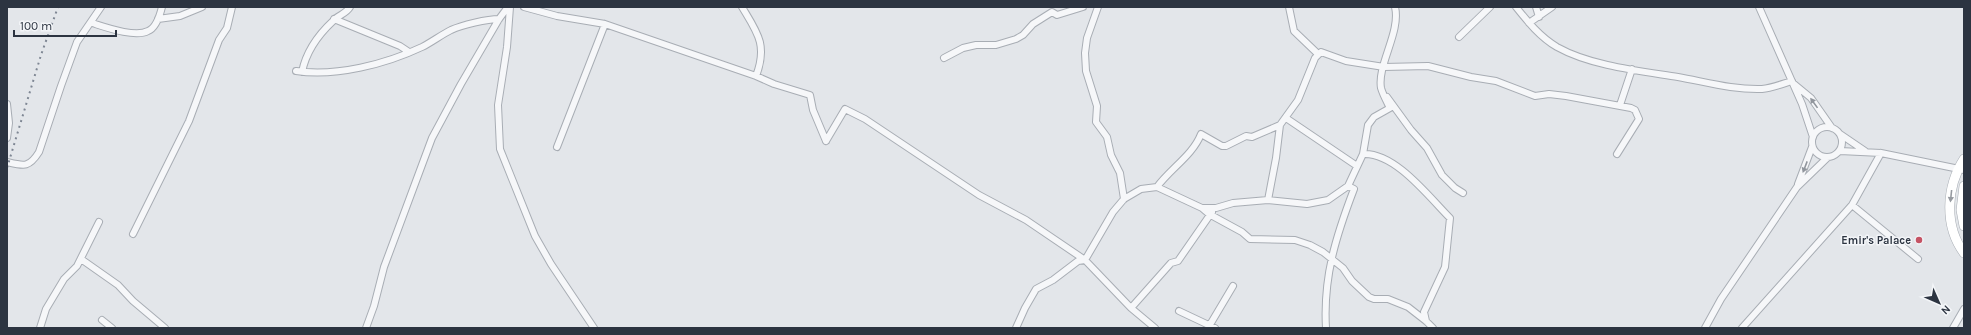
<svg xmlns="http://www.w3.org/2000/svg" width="1971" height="335" font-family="Karla,sans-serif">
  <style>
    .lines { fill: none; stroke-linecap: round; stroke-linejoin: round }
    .minor-casing { stroke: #a8adb4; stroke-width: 8 }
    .secondary-casing { stroke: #a8adb4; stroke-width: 10 }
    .minor { stroke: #f6f7f9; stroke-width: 6 }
    .secondary { stroke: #fff; stroke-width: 9 }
    .rail { stroke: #7e8693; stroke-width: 2; stroke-dasharray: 2 4; stroke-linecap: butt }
    .oneway { fill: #91969d }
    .oneway2 { fill: #969aa0 }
    .poi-dot { fill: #c55364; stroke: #f3f5f8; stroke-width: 1.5 }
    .labels { text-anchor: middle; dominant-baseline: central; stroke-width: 3; stroke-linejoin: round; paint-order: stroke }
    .poi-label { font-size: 11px; font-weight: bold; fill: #2c3441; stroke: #f3f5f8; text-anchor: end }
  </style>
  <rect width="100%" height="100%" fill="#e3e6ea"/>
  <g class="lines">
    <g class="minor-casing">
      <path id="minor" d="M510 7 507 47 498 105 500 149 535 236 551 264 594 328
        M524 7 557 16 605 24 756 76 774 84 810 95 813 110 826 141
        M742 7C757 32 768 45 756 76
        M1098 7 1087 38 1085 53 1086 71 1097 106 1096 122 1107 137 1111 155 1120 173 1124 199
        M1289 7 1294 31 1318 54
        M1516 7C1528 22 1540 37 1557 47 1591 66 1640 71 1678 77 1706 82 1734 90 1762 89 1772 88 1782 84 1792 81
        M1536 7 1539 17
        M1759 7 1802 104 1813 137
        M158 19 180 16 202 7
        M334 19 400 46 409 52
        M92 23C105 27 135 38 148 31 156 28 160 15 162 7
        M1529 23 1552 7
        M1459 37 1490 7
        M944 58 963 48 976 45H996L1016 39 1023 35 1033 24 1052 12 1057 15 1083 7
        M296 71C336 77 386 64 422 47 432 42 441 35 451 30 462 25 487 19 499 19
        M302 72C306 52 318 35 333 21 338 15 346 14 350 7
        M1794 84 1811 98 1832 128
        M1387 97 1411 130 1427 148 1442 175 1455 188 1463 193
        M7 104 9 123 7 138
        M1620 105 1632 69
        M1286 118 1357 166
        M1812 142a15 15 0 1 1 30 0a15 15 0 1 1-30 0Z
        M1840 134 1865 151
        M826 141 845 109 865 119 979 195 1026 220 1085 260 1131 308 1155 328
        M557 147 605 24
        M1840 151 1881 153 1964 170
        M1363 154C1395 152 1429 197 1450 218L1445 267 1424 312 1426 321
        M7 162C24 166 29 168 39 152L61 86 77 42 101 7
        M1798 184 1812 147
        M1157 187C1170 169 1193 155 1201 134L1222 146H1226L1246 136 1252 137 1280 125 1298 100 1315 58 1321 52 1346 61 1384 67 1428 66 1471 77 1496 81 1535 96 1549 94 1566 96 1631 108 1635 110 1639 119 1617 154
        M1268 200 1276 158 1280 125
        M1852 205 1918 259
        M1202 208 1209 214 1242 232 1250 239 1295 240 1310 245 1323 252 1343 268 1352 281 1369 297 1374 299H1388L1408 307 1426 321 1433 328
        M133 234 189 121 219 40 227 28 232 7
        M81 259 118 285 133 301 165 328
        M1131 308 1171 263 1178 261 1212 212
        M1179 311 1215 328
        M102 320 112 328
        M40 328 46 309 64 279 77 266 99 222
        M366 328 374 306 384 267 432 138 461 84 499 19 508 7
        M1016 328 1025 308 1036 289 1053 280 1078 261 1085 260 1113 212 1124 199 1141 189 1157 187 1202 208H1216L1233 203 1268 200 1307 204 1328 200 1348 186 1363 154 1368 125 1374 117 1390 108C1387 102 1383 95 1381 88 1377 65 1401 32 1395 7
        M1208 328 1233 286
        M1326 328C1323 277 1336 236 1354 189L1348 186
        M1705 328 1721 299 1797 187 1827 158
        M1742 328 1852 205 1881 153
        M1953 328 1964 309"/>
    </g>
    <g class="secondary-casing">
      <path id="secondary" d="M1964 159C1946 187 1944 226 1964 253
        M1964 186 1961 210 1964 226"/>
    </g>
    <use href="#minor" class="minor"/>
    <use href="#secondary" class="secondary"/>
    <path class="rail" d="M7 168 41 55 58 7"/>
  </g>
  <defs><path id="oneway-solid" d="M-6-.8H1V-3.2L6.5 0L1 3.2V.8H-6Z"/></defs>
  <g class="oneway">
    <use href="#oneway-solid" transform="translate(1814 103) rotate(-126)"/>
    <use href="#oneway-solid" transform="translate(1805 167) rotate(111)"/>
  </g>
  <use class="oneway2" href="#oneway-solid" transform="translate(1951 196) rotate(96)"/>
  <circle class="poi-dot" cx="1919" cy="240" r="4"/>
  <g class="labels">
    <g class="poi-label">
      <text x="1911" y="240">Emir's Palace</text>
    </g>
  </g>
  <rect width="1971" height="335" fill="none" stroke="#2c3441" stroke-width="16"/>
  <g transform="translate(1939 303) rotate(135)" stroke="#f3f5f8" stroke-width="3" paint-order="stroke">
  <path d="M0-3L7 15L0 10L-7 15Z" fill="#2c3441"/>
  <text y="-6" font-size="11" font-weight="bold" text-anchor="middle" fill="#2c3441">N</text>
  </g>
  <path d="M14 30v6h102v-6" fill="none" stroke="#2c3441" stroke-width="2"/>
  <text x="20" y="30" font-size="12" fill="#2c3441" stroke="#f3f5f8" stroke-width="3" paint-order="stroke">100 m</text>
</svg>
